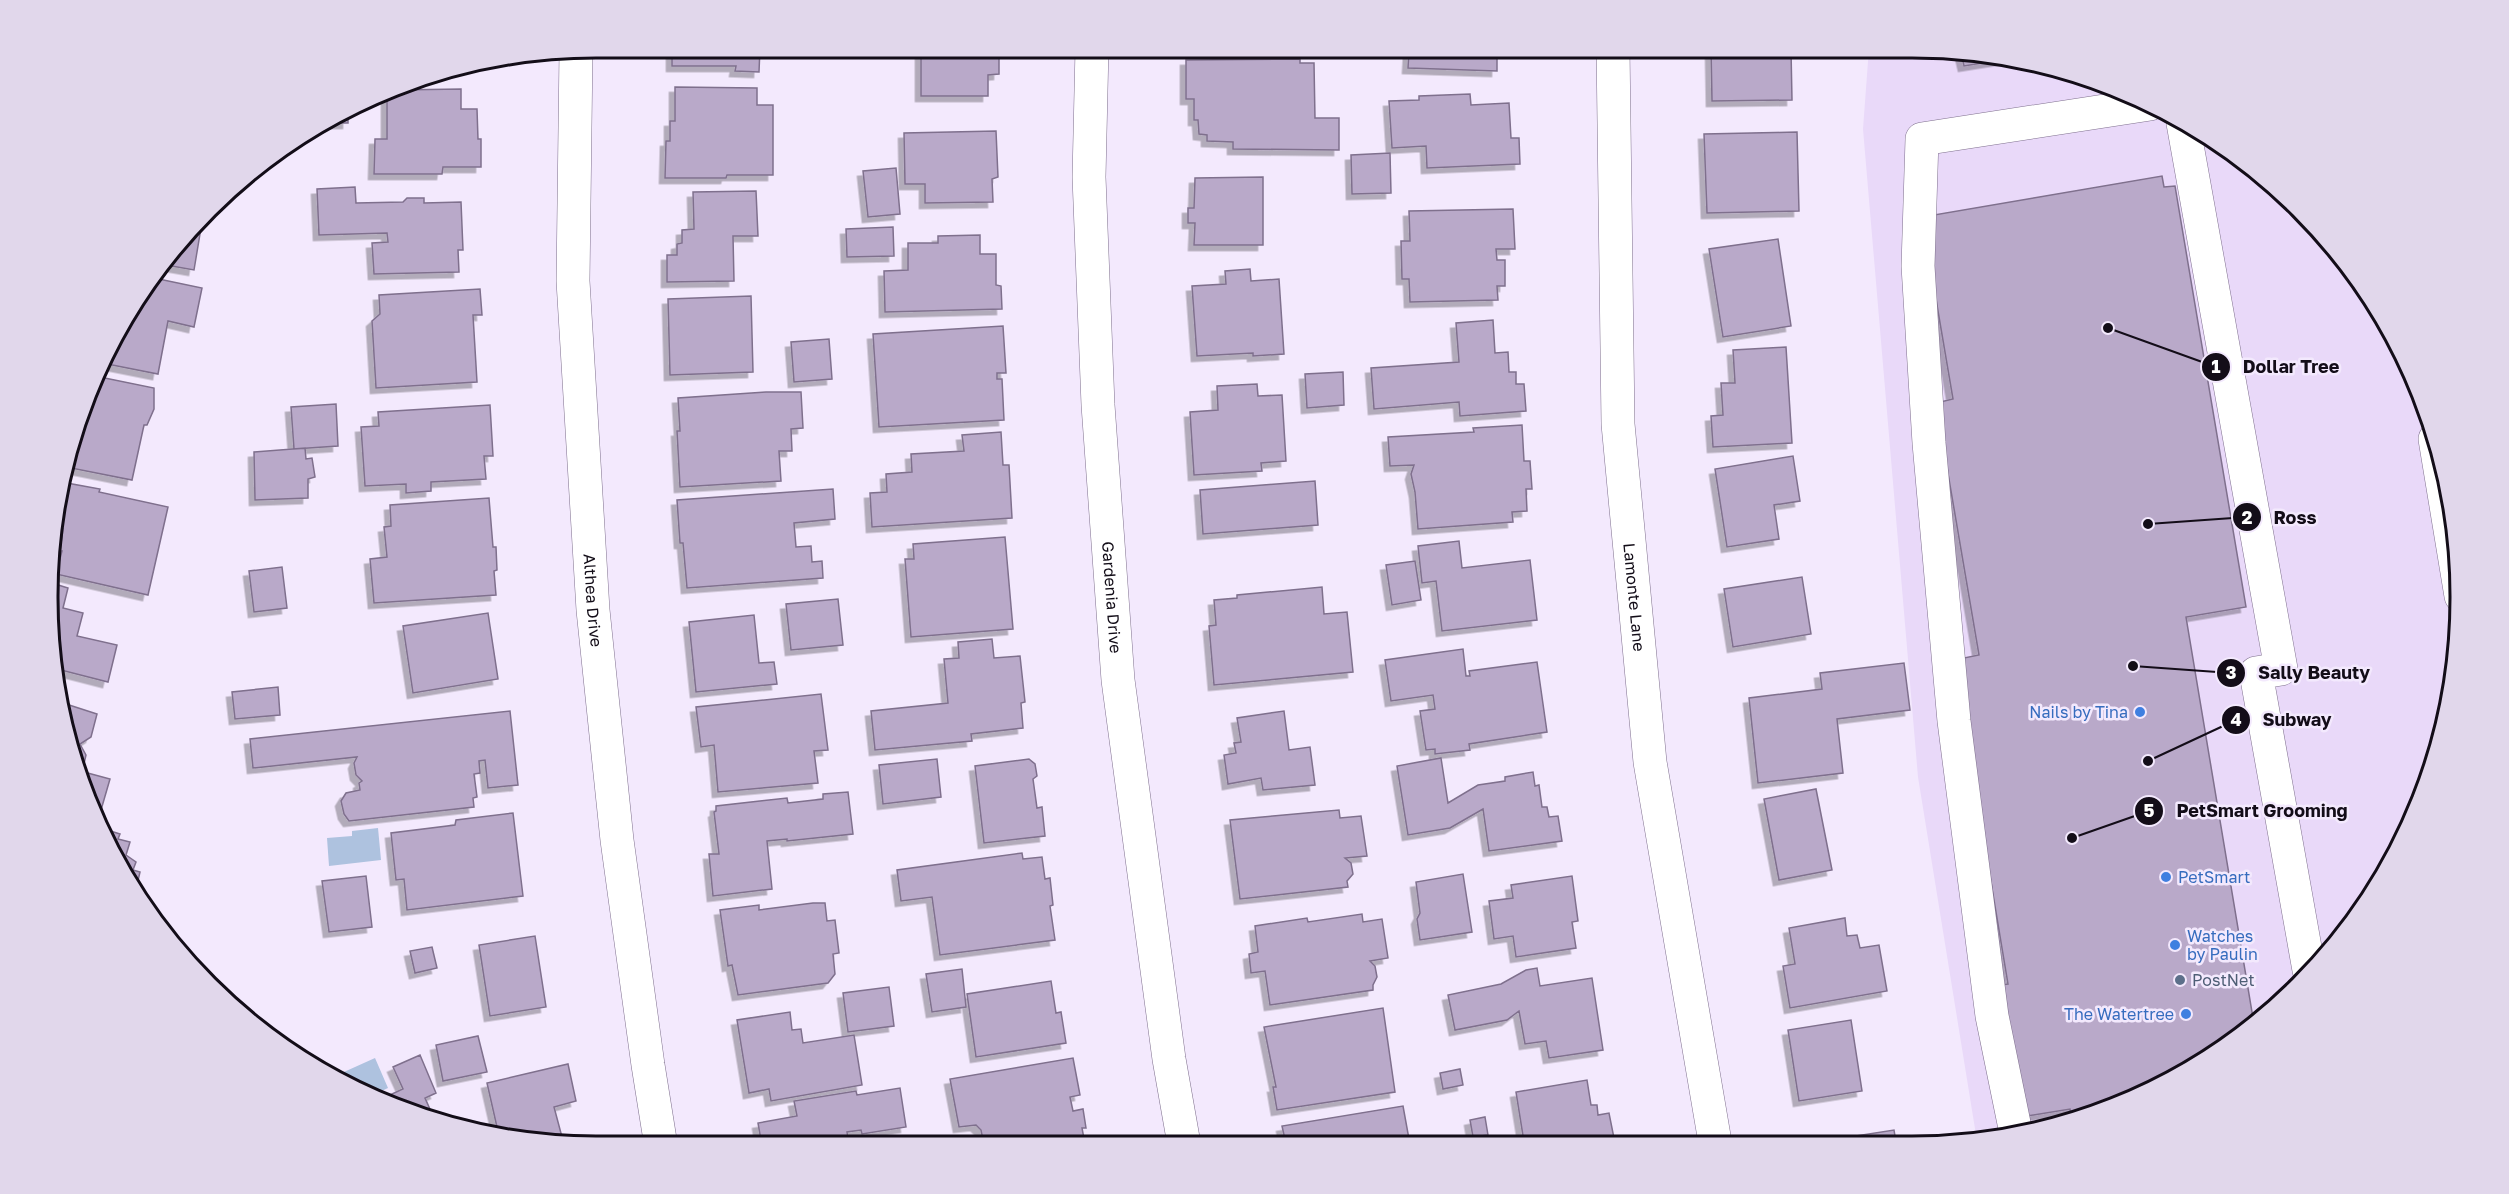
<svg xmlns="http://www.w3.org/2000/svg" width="2509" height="1194" font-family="'Golos Text',sans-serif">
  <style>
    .built { fill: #e9d9f9 }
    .water { fill: #aec2df }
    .building { fill: #b9a9c9; stroke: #7f708d; stroke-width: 1.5; filter: url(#shadow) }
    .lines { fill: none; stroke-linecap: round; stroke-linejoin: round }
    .minor-casing { stroke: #7f708e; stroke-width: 34 }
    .minor { stroke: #fff; stroke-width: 33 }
    .shop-dot { fill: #3f7fe0; stroke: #f3e9fd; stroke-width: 2 }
    .service-dot { fill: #5c6f8a; stroke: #f3e9fd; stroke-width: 2 }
    .labels { text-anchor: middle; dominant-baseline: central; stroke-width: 5; stroke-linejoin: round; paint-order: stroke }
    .street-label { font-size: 16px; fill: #130d18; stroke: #f3e9fd }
    .shop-label { font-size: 16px; fill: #366cbe; stroke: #f3e9fd; text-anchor: end }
    .service-label { font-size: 16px; fill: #4e5e75; stroke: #f3e9fd; text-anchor: start }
    .rim { fill: none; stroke: #130d18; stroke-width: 3 }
    .leader { fill: none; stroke: #130d18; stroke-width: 2 }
    .callout-dot { fill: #130d18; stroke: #f3e9fd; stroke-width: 2 }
    .mark-label { font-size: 18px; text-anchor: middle; font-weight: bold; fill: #fff }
    .callout-label { font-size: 18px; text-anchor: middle; font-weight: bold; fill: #130d18; stroke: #f3e9fd; stroke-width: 5; stroke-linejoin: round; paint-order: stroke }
  </style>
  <defs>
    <filter id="shadow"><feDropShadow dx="-5.5" dy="5.5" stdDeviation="0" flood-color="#0004"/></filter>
  </defs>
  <rect width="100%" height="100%" fill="#f3e9fd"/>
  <path class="built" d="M1869 48H1912L2019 59 2122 90 2217 141 2300 209 2369 292 2419 387 2451 490 2461 597 2450 704 2419 807 2347 931 2246 1033 2122 1104 1984 1141H1977L1918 777 1863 129Z"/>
  <path class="water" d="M378 828 381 860 329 866 327 838 352 836V831Z
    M375 1058 388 1088 371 1096 335 1076Z"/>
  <path class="building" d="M672 48H760L759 72 735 71 736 66H672Z
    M921 48H990V57L999 58V74L988 75V96H921Z
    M1403 48H1497V71L1408 68 1409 51H1403Z
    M1711 48H1814V50H1791L1792 100 1712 101Z
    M1961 53 2013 58 1964 66Z
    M1300 59V63H1314L1315 118H1339V150L1233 149V142L1207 141V135L1199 134 1198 120H1194V99H1186V60Z
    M675 87 757 88V105H773V175H727L726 178H665L666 141H670V121H675Z
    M461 89V109H477L478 139H481V167H443L442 174H374L375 139H387V95L397 90Z
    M1470 94 1471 105 1509 103 1511 138H1519L1520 164 1427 168 1426 146 1392 148 1389 101 1419 100V96Z
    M348 116V123H336Z
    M996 131 998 177 992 179 993 202 925 203V184H905L904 133Z
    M1797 132 1799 211 1707 213 1704 134Z
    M1390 153 1391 193 1352 194 1351 155Z
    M896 168 900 214 868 217 863 171Z
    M2162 176 2164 187 2175 186 2246 607 2186 617 2254 1024 2246 1033 2122 1104 2071 1118 2070 1109 2021 1117 1999 985 2008 984 1954 660 1979 655 1936 403 1953 399 1922 217Z
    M1263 177V245H1194L1195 223H1188V208H1194L1195 178Z
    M355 187 356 203 403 202 407 198H424V203L461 202 463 250H458L459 272 374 274 372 243 388 242 387 233 319 235 317 189Z
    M756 191 758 236H733L734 281 667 282V255H677V244L682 243V230L694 229 693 192Z
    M1513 209 1515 249H1496L1497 260H1505V286H1497L1498 300 1410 302 1409 279H1402L1401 241H1410L1409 211Z
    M893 227 894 256 847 257 846 229Z
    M201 228 194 270 166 265Z
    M980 235V254H996V285L1001 286 1002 309 885 312 884 271 908 270V243H938V236Z
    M1778 239 1791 326 1723 337 1709 249Z
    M1250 269 1251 281 1279 279 1284 354 1253 356V353L1197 356 1192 286 1226 284 1225 271Z
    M154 278 202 288 194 327 168 321 158 374 102 363 140 292Z
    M480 289 482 315H473L477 382 376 388 372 321 380 314 379 295Z
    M751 296 753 372 670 375 668 299Z
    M1493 320 1495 353 1508 352 1509 372H1516V384H1524L1526 411 1460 416 1459 402 1374 409 1371 368 1459 362 1456 323Z
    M1003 326 1006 373H997V379H1002L1004 420 879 427 873 334Z
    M829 339 832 379 794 382 791 342Z
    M1786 347 1792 443 1713 447 1711 416 1723 415 1721 383H1735L1733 350Z
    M1343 372 1344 405 1307 408 1305 374Z
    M95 376 154 388V409L147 425H144L132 480 66 467 90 387Z
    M1257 384 1258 396 1282 395 1286 461 1261 463 1262 471 1194 475 1190 412 1218 410 1217 386Z
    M766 392H801L803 428 791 429 792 451H779L781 481 680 487 677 431H680L678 398Z
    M336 404 338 446 294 449 291 407Z
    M490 405 493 456H484L486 479 431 482V491L406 493V484L365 486 361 427 379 426 378 412Z
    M1522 425 1524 461H1530L1532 489H1526L1527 511 1512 512 1513 522 1418 529 1415 492 1411 474 1414 465 1390 466 1388 437 1474 432 1473 428Z
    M1001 432 1003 465H1009L1012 518 872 527 870 493 887 492 886 474 912 472 911 454 964 451 962 435Z
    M305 448 306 459 312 458 315 477 308 479V498L255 500 254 452Z
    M1793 456 1800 501 1774 505 1779 539 1727 547 1715 469Z
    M65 480 67 483 100 489 99 492 168 507 148 595 56 574 62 551H60L63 529 57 533 59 490 61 483Z
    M1315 481 1318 525 1203 534 1200 490Z
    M833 489 835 519 794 523 796 547 811 546 812 562 822 561 823 578 687 588 683 543H680L677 500Z
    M489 498 493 547H496L497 570 494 571 496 595 374 603 370 559 387 557 384 527 391 526 390 505Z
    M1005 537 1013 629 911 637 905 559H914L913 544Z
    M1459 541 1462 568 1530 560 1537 620 1442 631 1436 581 1422 583 1418 546Z
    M1415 561 1421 600 1392 605 1386 565Z
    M282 567 287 608 254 612 249 571Z
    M1802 577 1811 634 1733 647 1724 589Z
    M55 584 68 588 63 608 83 613 77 636 117 645 108 682 53 668Z
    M1322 587 1324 614 1347 612 1353 672 1214 685 1209 626 1216 625 1214 600 1237 598V595Z
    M838 599 843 645 791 650 786 604Z
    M488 613 498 679 413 693 403 626Z
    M754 615 759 663 774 662 777 684 696 692 689 622Z
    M992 639 994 658 1020 656 1025 702 1021 703 1023 728 971 734 972 741 875 750 871 711 948 703 944 659 959 658 958 642Z
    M1463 649 1466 676H1470L1469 671 1537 662 1547 732 1469 744 1470 750 1435 754V749L1426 750 1420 711 1435 709 1433 695 1391 701 1385 660Z
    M1904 663 1910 710 1837 719 1843 773 1758 783 1749 698 1822 689 1820 673Z
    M278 687 280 715 235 719 232 692Z
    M821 694 828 750 814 751 818 783 718 792 714 745 701 747 696 707Z
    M63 703 97 714 91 737 80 744 86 755 83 768Z
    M510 711 518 785 488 788 485 760 479 761 480 773 474 774 477 797 473 798 474 807 349 821 344 814 341 801 346 793 360 790 359 783 362 781 356 775 354 763 357 757 253 768 250 739Z
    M1284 711 1289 750 1310 747 1315 785 1263 790 1261 778 1228 784 1224 755 1236 753 1234 743 1241 742 1237 718Z
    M1441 758 1448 803 1478 785 1505 781V777L1533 772 1535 786 1539 785 1542 807H1547L1549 817 1558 816 1562 841 1489 851 1483 809 1450 828 1408 835 1397 766Z
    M937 759 941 797 883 804 879 765Z
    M1029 759 1035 764 1037 776 1033 779 1037 808 1042 807 1045 836 984 843 975 766Z
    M84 772 110 779 101 810 95 808Z
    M1816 789 1832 870 1779 880 1764 799Z
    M848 792 853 834 787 841V839L767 841 772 889 713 896 709 854H719L714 812 716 811V806L787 798 788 803 823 799V794Z
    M1339 810 1340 818 1361 816 1367 856 1345 858 1351 863 1353 874 1347 881 1348 887 1240 899 1230 820Z
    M513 813 523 896 407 910 404 879 396 880 391 833 455 825 456 820Z
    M101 828 120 834 118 839 130 842 126 855 136 862 133 870 140 872 137 885 105 840Z
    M1022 853 1023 859 1042 857 1045 879 1050 878 1053 905 1050 906 1055 940 940 955 932 897 901 901 897 870Z
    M1463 874 1472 932 1420 940 1417 919 1420 913 1416 882Z
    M366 876 372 927 329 932 322 881Z
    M1572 876 1578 921 1572 922 1576 948 1516 957 1513 936 1494 939 1489 901 1513 898 1511 885Z
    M813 903H825L827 921 835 920 839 953 833 954 835 974 828 983 738 995 732 965 728 966 720 910 759 905V910Z
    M1362 914 1363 922 1382 919 1388 958 1370 961 1375 966 1377 977 1373 985V990L1270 1005 1265 971 1251 973 1249 954 1258 952 1255 926 1307 918 1308 922Z
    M1845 918 1847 936 1857 935 1860 948 1879 945 1887 991 1790 1008 1783 966 1795 964 1789 928Z
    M535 936 546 1007 490 1016 479 945Z
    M432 947 437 968 415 973 410 951Z
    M1537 968 1540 986 1592 978 1603 1050 1549 1058 1546 1041 1525 1044 1519 1011 1507 1020 1455 1030 1448 995 1501 984 1526 970Z
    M962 969 966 1007 932 1012 926 974Z
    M1051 981 1056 1013 1061 1012 1066 1043 976 1057 967 994Z
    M889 987 894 1026 848 1032 843 993Z
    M1383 1008 1395 1092 1277 1110 1273 1087H1276L1264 1027Z
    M790 1012 792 1030 801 1029 803 1043 854 1035 862 1085 771 1101 769 1089 749 1093 737 1020Z
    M1851 1020 1862 1091 1799 1101 1788 1030Z
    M478 1036 487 1072 443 1081 436 1045Z
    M420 1055 436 1093 425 1098 434 1118 379 1100 403 1089 393 1067Z
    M1073 1058 1080 1095 1070 1097 1073 1111 1083 1109 1086 1128H1082L1085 1144 984 1145 981 1130 976 1125 959 1127 950 1079Z
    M568 1064 576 1101 554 1107 562 1137 545 1141 499 1136 487 1083Z
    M1460 1069 1463 1085 1443 1089 1440 1073Z
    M1587 1080 1591 1105H1597L1598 1115 1609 1113 1615 1143H1548V1141L1518 1143 1524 1142 1516 1092Z
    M900 1088 906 1127 862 1134 861 1130 847 1132 849 1145H754L753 1141 761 1140 758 1123 797 1116 794 1101 856 1091 857 1095Z
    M1403 1106 1409 1139 1397 1141 1398 1143 1286 1144 1282 1126Z
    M1485 1117 1488 1135 1473 1137 1470 1120Z
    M1894 1130 1896 1142H1817Z
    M1506 1139 1507 1143H1484Z"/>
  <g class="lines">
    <g class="minor-casing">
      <g id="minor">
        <path id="s1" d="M1092 48 1089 177 1098 405 1118 680 1169 1059 1184 1144"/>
        <path id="s2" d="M1613 48 1618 424 1650 762 1715 1142"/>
        <path id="s3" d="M576 51 573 281 593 610 617 840 648 1065 661 1146"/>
        <path d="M2183 123 2281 669 2256 673 2309 970"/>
        <path d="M2435 439 2461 596"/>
        <path d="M2016 1133 1992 1016 1954 721 1929 443 1918 266 1922 139 2150 104"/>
      </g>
    </g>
    <use href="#minor" class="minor"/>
  </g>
  <g class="shop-dot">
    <circle cx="2140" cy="712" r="6"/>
    <circle cx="2166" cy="877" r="6"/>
    <circle cx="2175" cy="945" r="6"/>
    <circle cx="2186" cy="1014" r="6"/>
  </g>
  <circle class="service-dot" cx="2180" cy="980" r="6"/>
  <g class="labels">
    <g class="street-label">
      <text stroke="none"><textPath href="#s1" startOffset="550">Gardenia Drive</textPath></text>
      <text stroke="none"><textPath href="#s2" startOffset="550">Lamonte Lane</textPath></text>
      <text stroke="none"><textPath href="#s3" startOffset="550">Althea Drive</textPath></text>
    </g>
    <g class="shop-label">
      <text x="2128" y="712">Nails by Tina</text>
      <text x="2178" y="877" text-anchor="start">PetSmart</text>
      <text x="2187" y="936" text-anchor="start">Watches<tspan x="2187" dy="18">by Paulin</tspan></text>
      <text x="2174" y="1014">The Watertree</text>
    </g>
    <g class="service-label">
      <text x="2192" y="980">PostNet</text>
    </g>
  </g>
  <path d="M0 0H2509V1194H0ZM596 58H1912A538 538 0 0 1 2450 596V598A538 538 0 0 1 1912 1136H596A538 538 0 0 1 58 598V596A538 538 0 0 1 596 58Z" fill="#e1d7eb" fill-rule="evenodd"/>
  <path class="rim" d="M596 58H1912A538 538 0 0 1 2450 596V598A538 538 0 0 1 1912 1136H596A538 538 0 0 1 58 598V596A538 538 0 0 1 596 58Z"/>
  <path class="leader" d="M2108 328L2216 367M2148 524L2247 517M2133 666L2231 673M2148 761L2236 720M2072 838L2149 811"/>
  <g class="callout-dot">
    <circle cx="2108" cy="328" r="6"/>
    <circle cx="2148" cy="524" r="6"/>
    <circle cx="2133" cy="666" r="6"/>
    <circle cx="2148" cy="761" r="6"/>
    <circle cx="2072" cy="838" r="6"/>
    <circle cx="2216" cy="367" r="15"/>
    <circle cx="2247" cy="517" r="15"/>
    <circle cx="2231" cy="673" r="15"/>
    <circle cx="2236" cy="720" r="15"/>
    <circle cx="2149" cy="811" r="15"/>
  </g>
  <g class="mark-label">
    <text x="2216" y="373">1</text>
    <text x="2247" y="524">2</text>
    <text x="2231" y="679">3</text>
    <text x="2236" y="726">4</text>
    <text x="2149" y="817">5</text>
  </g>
  <g class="callout-label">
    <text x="2291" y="373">Dollar Tree</text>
    <text x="2295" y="524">Ross</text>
    <text x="2314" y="679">Sally Beauty</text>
    <text x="2297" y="726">Subway</text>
    <text x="2262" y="817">PetSmart Grooming</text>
  </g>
</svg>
